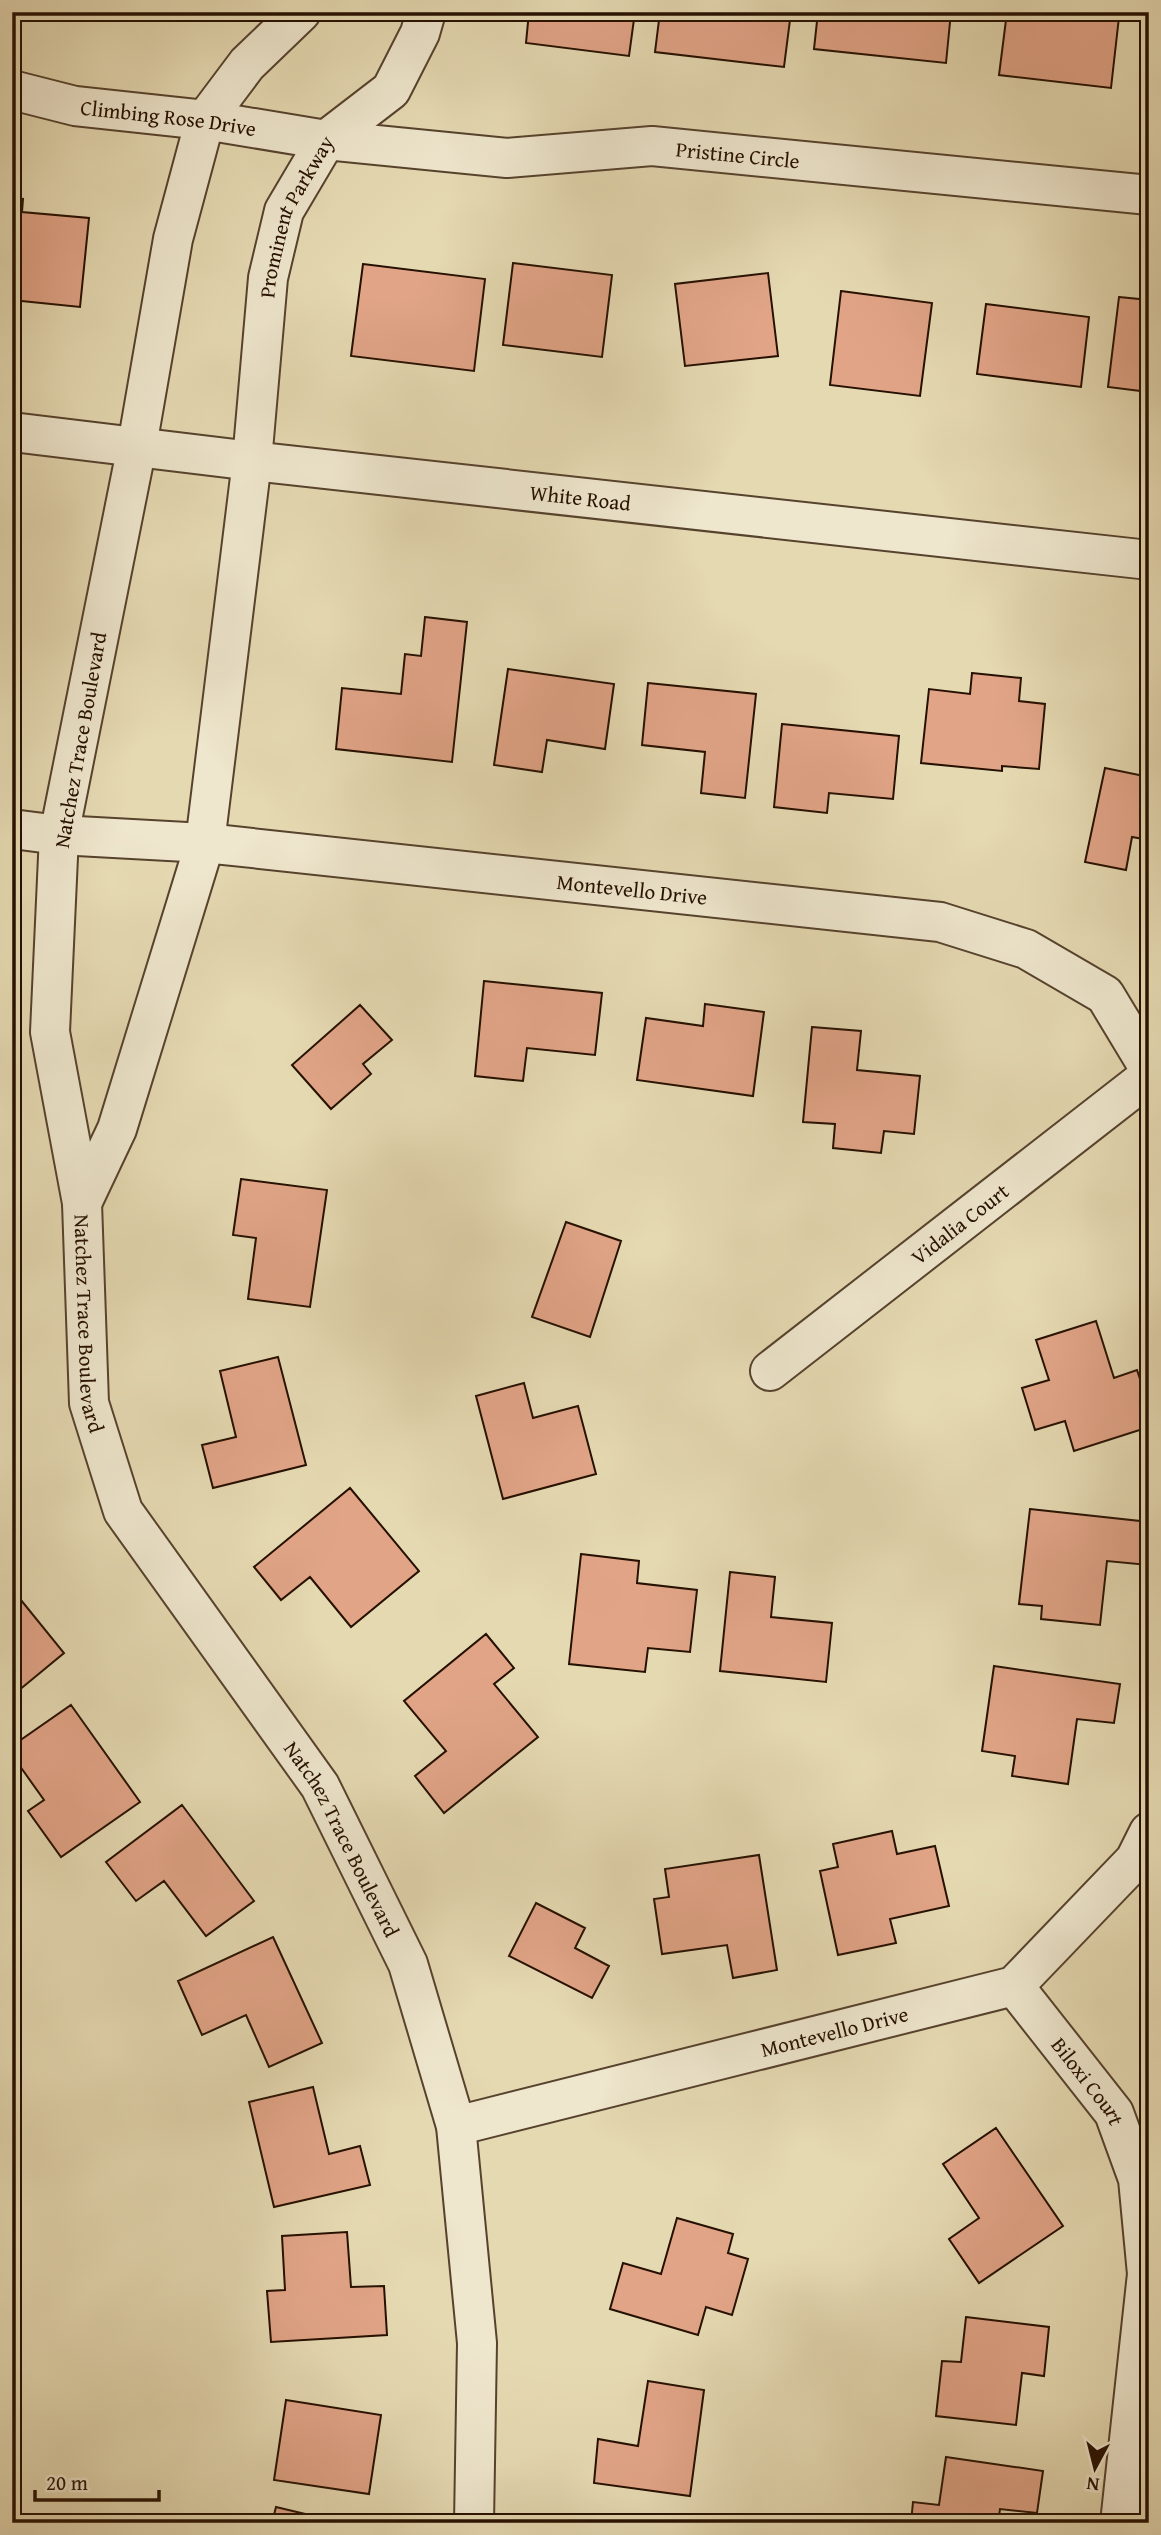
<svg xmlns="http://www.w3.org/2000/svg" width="1161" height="2535" font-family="'Gentium Book Plus',serif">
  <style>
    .building { fill: #e1a487; stroke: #261001; stroke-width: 2 }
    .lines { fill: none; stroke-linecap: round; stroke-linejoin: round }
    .minor-casing { stroke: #56422d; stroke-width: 42 }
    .tertiary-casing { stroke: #56422d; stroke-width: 42 }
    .minor { stroke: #eee6cd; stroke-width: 38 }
    .tertiary { stroke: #eee6cd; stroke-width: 38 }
    .labels { text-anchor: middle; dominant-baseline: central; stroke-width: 5; stroke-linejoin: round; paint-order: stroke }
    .street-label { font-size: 21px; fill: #261001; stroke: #eee6cd }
  </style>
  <rect width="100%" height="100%" fill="#e5d9b2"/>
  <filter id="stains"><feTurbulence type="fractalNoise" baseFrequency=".00286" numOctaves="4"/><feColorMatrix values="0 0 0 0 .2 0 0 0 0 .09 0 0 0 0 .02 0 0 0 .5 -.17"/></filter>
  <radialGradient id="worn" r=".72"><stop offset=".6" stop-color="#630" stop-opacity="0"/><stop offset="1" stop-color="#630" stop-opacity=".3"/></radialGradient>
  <path class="building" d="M529 12H635L629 56 526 43Z
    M660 12H791L784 67 655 52Z
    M818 12H951L946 63 814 49Z
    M1007 12H1077L1119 17 1111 88 999 75Z
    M12 198 23 199 22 212 89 218 80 307 12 300Z
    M513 263 612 275 602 357 503 345Z
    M363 264 485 279 474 371 351 356Z
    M768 273 778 356 685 366 675 284Z
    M841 291 932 303 920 396 830 385Z
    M1119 297 1149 300V392L1108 387Z
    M986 304 1089 317 1081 387 977 374Z
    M425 617 467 622 452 762 336 749 342 688 401 694 405 654 421 656Z
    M508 669 614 684 605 749 547 740 542 772 494 765Z
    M972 673 1021 678 1019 701 1045 704 1039 769 1002 766V771L921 763 929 689 970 694Z
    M648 683 756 694 745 798 701 793 705 752 642 745Z
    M782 724 899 736 893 799 829 793 827 813 774 807Z
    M1105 768 1149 777V840L1132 837 1126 870 1085 862Z
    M484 981 602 993 595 1055 527 1048 523 1081 475 1076Z
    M705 1004 764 1012 753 1096 637 1080 646 1018 703 1026Z
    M360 1005 392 1040 363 1064 371 1074 331 1109 292 1065Z
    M812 1027 861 1031 857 1070 920 1076 914 1134 884 1131 881 1153 833 1148 835 1124 803 1122Z
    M241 1179 327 1190 310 1307 248 1299 256 1238 233 1235Z
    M566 1222 621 1241 590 1337 532 1317Z
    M1096 1321 1114 1378 1137 1370 1149 1406V1427L1074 1451 1065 1421 1035 1430 1022 1388 1049 1380 1036 1340Z
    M278 1357 306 1465 213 1488 202 1445 236 1437 220 1371Z
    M524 1383 533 1418 578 1406 596 1474 503 1499 476 1396Z
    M350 1488 419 1571 351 1627 310 1577 281 1600 254 1567Z
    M1030 1509 1149 1522 1148 1565 1107 1561 1100 1625 1041 1619 1042 1606 1019 1604Z
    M581 1554 639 1561 637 1583 697 1590 690 1652 648 1648 645 1672 569 1664Z
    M730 1572 775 1577 771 1617 832 1623 826 1682 720 1671Z
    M12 1589 64 1653 12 1696Z
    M486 1634 514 1668 494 1684 538 1737 444 1813 415 1776 446 1751 404 1701Z
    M994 1666 1120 1684 1114 1723 1077 1719 1068 1784 1012 1776 1015 1756 982 1751Z
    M71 1705 140 1802 61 1857 28 1811 44 1800 12 1755V1746Z
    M182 1805 254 1901 206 1936 164 1881 136 1901 106 1862Z
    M892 1831 897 1854 935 1846 949 1906 890 1919 896 1943 838 1955 820 1871 838 1867 833 1844Z
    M759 1855 777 1970 733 1978 727 1945 662 1954 654 1899 669 1897 665 1869Z
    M536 1903 585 1928 575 1948 609 1966 592 1998 509 1956Z
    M273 1937 322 2043 269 2067 246 2015 202 2035 178 1981Z
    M313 2087 329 2154 360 2146 370 2185 274 2207 249 2102Z
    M996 2128 1063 2226 979 2283 949 2239 979 2218 943 2164Z
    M677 2218 733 2234 728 2253 748 2259 732 2315 706 2307 698 2335 610 2309 623 2263 661 2274Z
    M347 2232 351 2287 384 2286 387 2335 271 2342 267 2291 285 2290 282 2236Z
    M966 2317 1049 2327 1044 2376 1022 2373 1016 2425 936 2416 942 2361 961 2362Z
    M648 2381 704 2390 690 2496 594 2483 598 2439 638 2446Z
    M286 2400 381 2415 369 2494 274 2480Z
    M946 2457 1043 2471 1037 2513 1000 2509 998 2523H911L913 2502 939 2505Z
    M276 2507 343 2523H272Z
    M601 2515 656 2523H599Z"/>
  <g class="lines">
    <g class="minor-casing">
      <g id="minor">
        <path id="s1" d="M301 12 247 64 205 120 173 239 137 446 59 835 50 1032 82 1203 89 1403 123 1511 320 1786 408 1964 456 2126 477 2343 474 2523"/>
        <path id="s2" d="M12 90 75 106 205 120 326 140 507 158 652 146 1149 195"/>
        <path id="s3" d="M12 829 59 835 205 843 940 922 1026 949 1105 995 1149 1068"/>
        <path id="s4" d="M82 1203 117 1129 205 843 252 461 268 278 284 211 326 140 391 90 420 33 426 12"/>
        <path id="s5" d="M770 1371 1149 1076"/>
        <path id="s6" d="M1014 1986 1114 2113 1138 2179 1147 2274 1120 2523"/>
        <path id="s7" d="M456 2126 1014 1986 1135 1860 1149 1832"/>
      </g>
    </g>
    <g class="tertiary-casing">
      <g id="tertiary">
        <path id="s8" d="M12 432 252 461 1149 560"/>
      </g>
    </g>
    <use href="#minor" class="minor"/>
    <use href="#tertiary" class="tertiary"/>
  </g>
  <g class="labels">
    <g class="street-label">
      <text stroke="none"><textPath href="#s2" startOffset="159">Climbing Rose Drive</textPath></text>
      <text stroke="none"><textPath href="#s2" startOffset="732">Pristine Circle</textPath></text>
      <text stroke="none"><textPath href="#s4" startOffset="1017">Prominent Parkway</textPath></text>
      <text stroke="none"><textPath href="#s8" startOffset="572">White Road</textPath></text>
      <text transform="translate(80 740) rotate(-80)">Natchez Trace Boulevard</text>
      <text stroke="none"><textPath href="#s3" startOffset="623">Montevello Drive</textPath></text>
      <text stroke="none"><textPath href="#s5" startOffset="240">Vidalia Court</textPath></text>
      <text stroke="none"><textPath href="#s1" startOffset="1367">Natchez Trace Boulevard</textPath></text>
      <text stroke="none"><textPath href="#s1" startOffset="1955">Natchez Trace Boulevard</textPath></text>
      <text stroke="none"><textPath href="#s7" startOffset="390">Montevello Drive</textPath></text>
      <text stroke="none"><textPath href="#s6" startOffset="121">Biloxi Court</textPath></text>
    </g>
  </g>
  <rect width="1161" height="2535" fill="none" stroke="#e5d9b2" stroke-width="42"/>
  <rect x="14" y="14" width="1133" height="2507" fill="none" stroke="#261001" stroke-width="3.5"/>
  <rect x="21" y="21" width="1119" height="2493" fill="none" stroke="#261001" stroke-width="2"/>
  <g transform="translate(1095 2468) rotate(187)" stroke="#eee6cd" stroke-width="5" paint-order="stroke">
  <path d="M0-5L12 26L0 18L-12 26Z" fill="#261001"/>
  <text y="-10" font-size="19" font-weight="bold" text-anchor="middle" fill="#261001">N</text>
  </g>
  <path d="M35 2490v10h124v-10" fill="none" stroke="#261001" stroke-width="3.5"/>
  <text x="46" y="2490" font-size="21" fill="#261001" stroke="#eee6cd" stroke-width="5" paint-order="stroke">20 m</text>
  <rect width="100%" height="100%" filter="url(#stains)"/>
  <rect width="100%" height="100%" fill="url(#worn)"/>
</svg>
